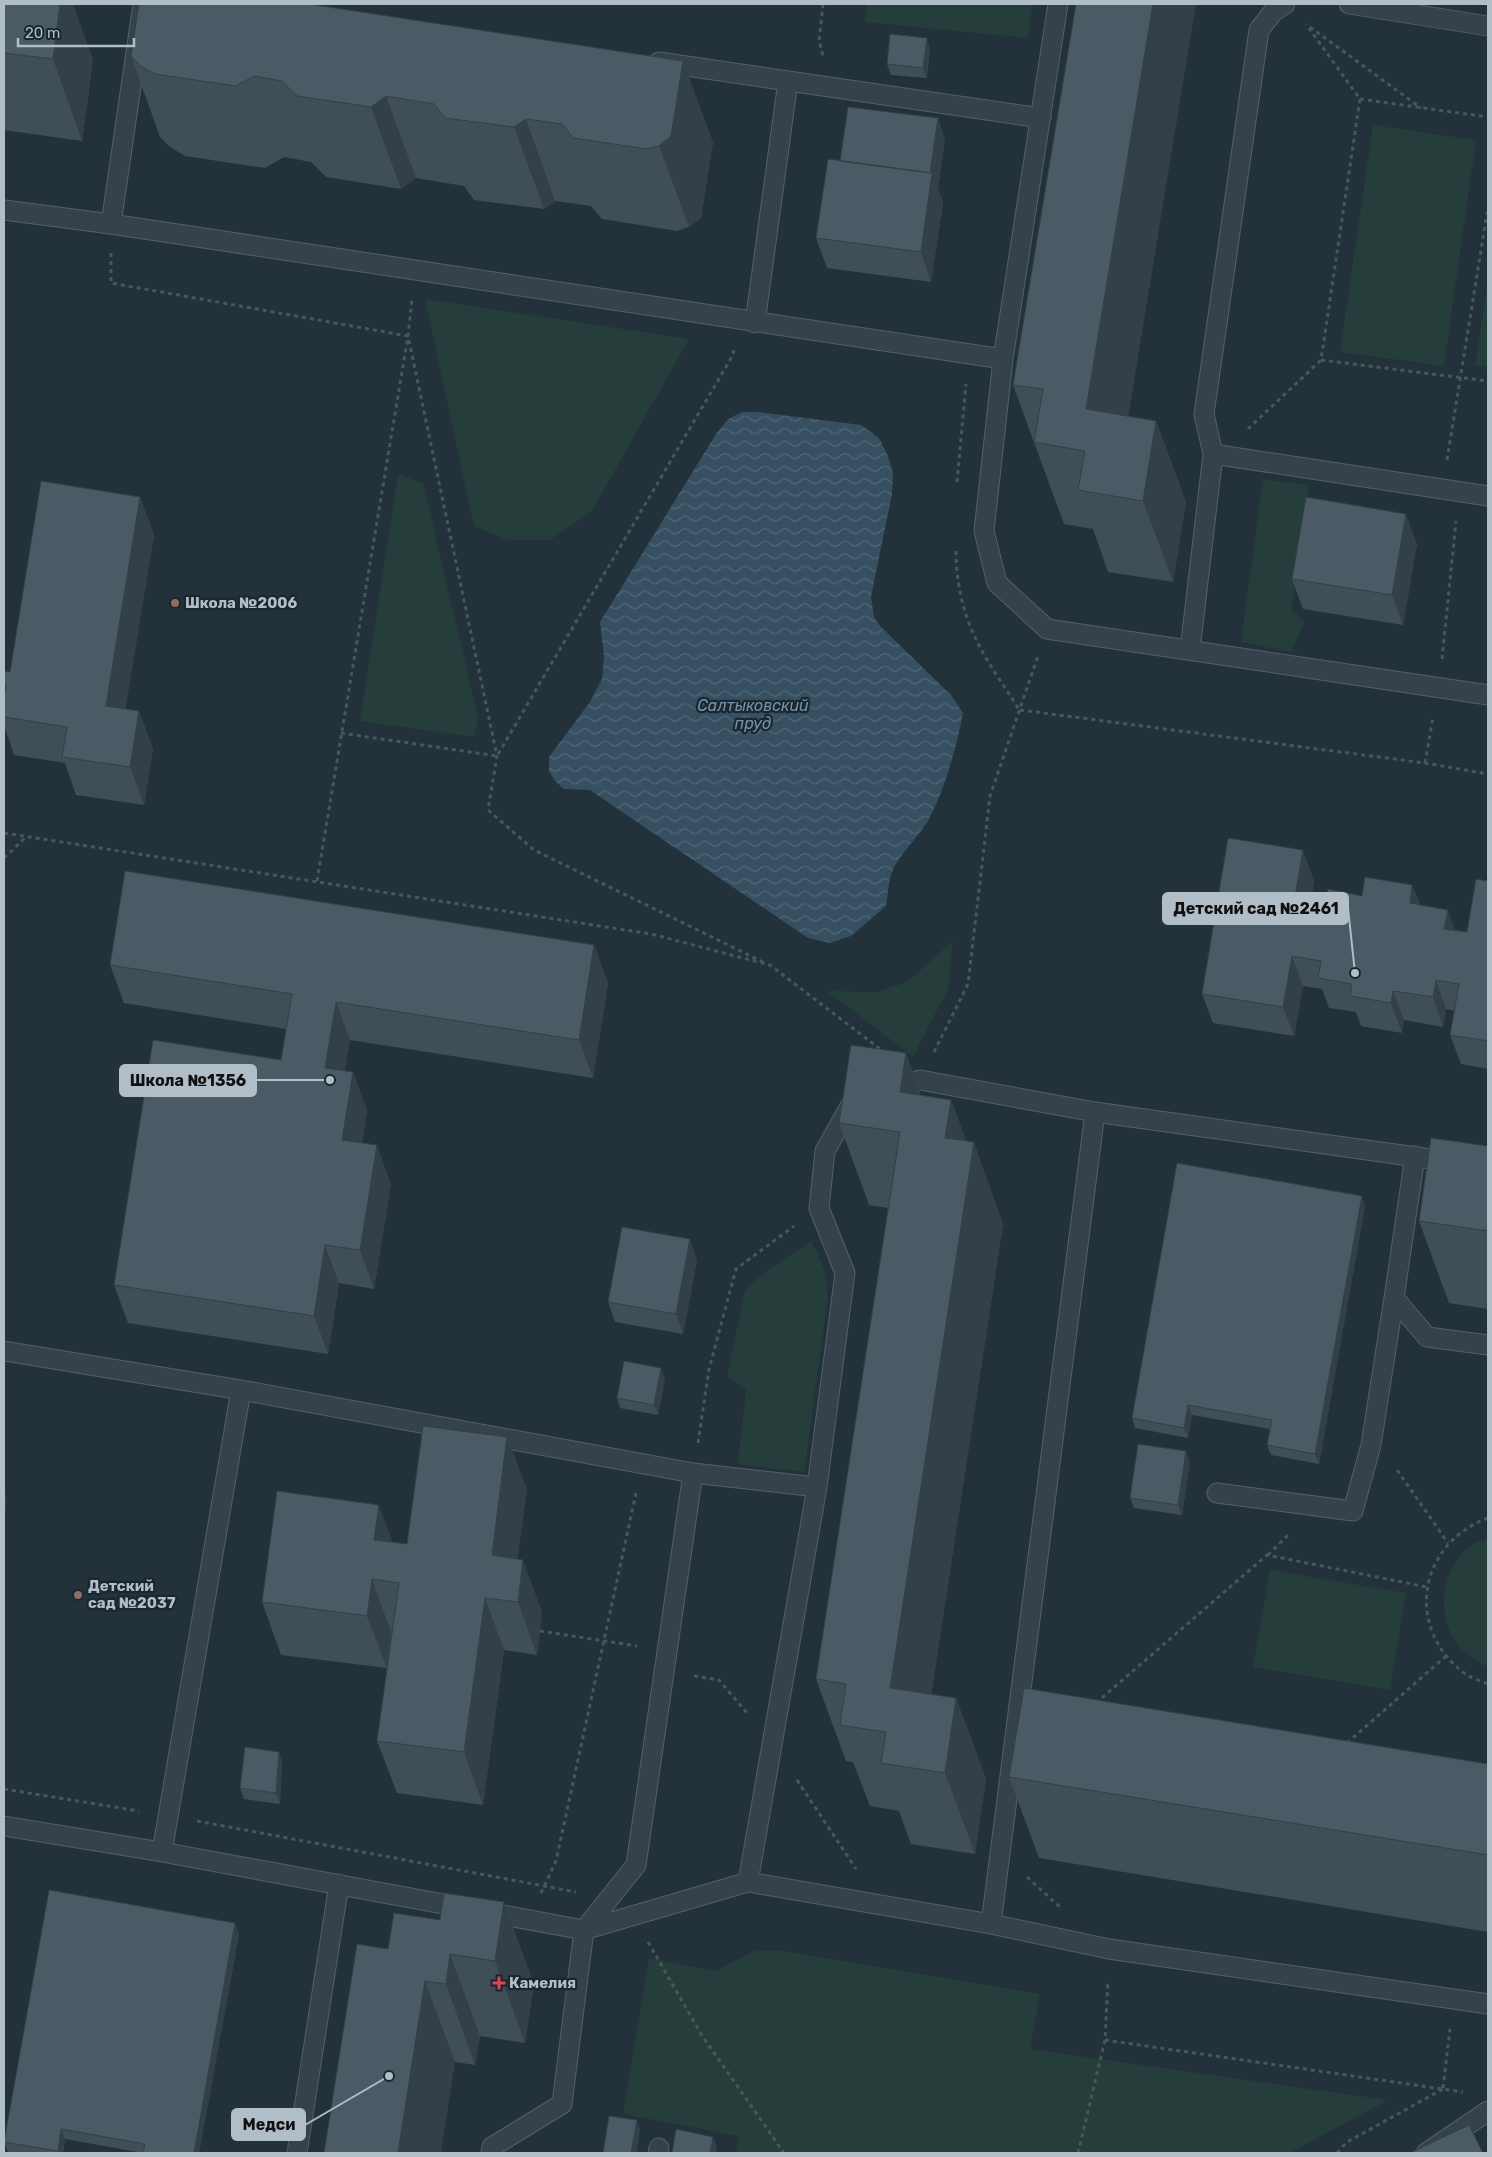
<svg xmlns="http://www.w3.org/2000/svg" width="1492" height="2157" font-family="Rubik,sans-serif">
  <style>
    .green { fill: #253e3b }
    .water { fill: url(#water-waves) }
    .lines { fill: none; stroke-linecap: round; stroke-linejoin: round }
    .service-casing { stroke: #546069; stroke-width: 21 }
    .path { stroke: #445a59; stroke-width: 3; stroke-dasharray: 4 4; stroke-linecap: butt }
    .service { stroke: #36424b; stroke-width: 19 }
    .wall { fill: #404e58 }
    .shaded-wall { fill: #344047 }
    .building { fill: #4a5b66; stroke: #344047 }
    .education-dot { fill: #8d6e63; stroke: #1b272f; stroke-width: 2 }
    .health-dot { fill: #e0444e; stroke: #1b272f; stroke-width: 2 }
    .labels { text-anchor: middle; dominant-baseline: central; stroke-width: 4.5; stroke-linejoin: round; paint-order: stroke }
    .poi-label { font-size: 15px; font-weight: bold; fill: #b1bdc7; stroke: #1b272f; text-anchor: start }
    .water-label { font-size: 16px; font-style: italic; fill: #7194aa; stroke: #1b272f }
    .leader { fill: none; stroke: #b1bdc7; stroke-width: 2 }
    .callout-dot { fill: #b1bdc7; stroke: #1b272f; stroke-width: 2 }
    .callout { fill: #b1bdc7; stroke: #b1bdc7; stroke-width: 2 }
    .callout-label { font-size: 16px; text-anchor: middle; font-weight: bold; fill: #111 }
  </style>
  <defs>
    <pattern id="water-waves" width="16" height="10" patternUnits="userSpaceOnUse" patternTransform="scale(1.25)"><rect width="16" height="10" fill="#365062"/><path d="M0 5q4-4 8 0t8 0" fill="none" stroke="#516777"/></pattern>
  </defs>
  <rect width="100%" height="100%" fill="#22313a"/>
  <path class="green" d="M866 4H1032L1028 38 865 22Z
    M1373 125 1476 140 1444 366 1340 352Z
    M1488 280V367L1475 365Z
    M425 299 689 339 592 511 550 540H508L474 526Z
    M398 474 423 483 478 717 474 737 360 721Z
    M1263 479 1309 485 1291 611 1305 622 1291 652 1241 642Z
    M953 941 948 989 913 1057 827 991 877 992 907 982Z
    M811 1241C823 1262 827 1274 828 1298L804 1472 738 1464 746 1390 727 1376 745 1290 765 1272Z
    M1488 1538V1668C1475 1660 1461 1652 1453 1638 1433 1604 1447 1549 1488 1538Z
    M1270 1570 1406 1593 1390 1690 1253 1667Z
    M778 1950 1040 1994 1030 2049 1388 2100 1290 2153H736L738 2136 623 2114 649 1958 715 1971 755 1951Z"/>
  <path class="water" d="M742 412H759L861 425 879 438 888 456 893 473 892 494 871 597 874 617 881 627 951 695 963 713C956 749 946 786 929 819 919 837 899 854 892 872 888 882 888 896 886 906L851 936 830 943 808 938 590 790 564 789 555 781 549 771V757L590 702 602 679 604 656 600 622 716 434 728 419Z"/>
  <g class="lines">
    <g class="service-casing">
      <path id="service" d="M1058 4 1003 359 984 531 997 583 1047 629 1488 695
        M1349 4 1488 26
        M659 62 1041 118
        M4 210 111 224 1003 359
        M111 224 143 4
        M755 323 788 81
        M1213 454 1488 496
        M1190 650 1213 454 1204 414 1259 30 1273 12 1285 4
        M893 1088 920 1080 1095 1112 1488 1167
        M1415 1156 1394 1298 1427 1337 1488 1345
        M4 1351 241 1390 693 1473 817 1487 748 1882
        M817 1487 845 1273 819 1208 825 1151 852 1103
        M1217 1493 1353 1511 1371 1445 1394 1298
        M4 1826 162 1852 584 1930 748 1882 991 1924 1109 1949 1488 2004
        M162 1852 241 1390
        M991 1924 1095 1112
        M297 2153 339 1884
        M491 2153 492 2147 562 2104 584 1930 636 1865 693 1473
        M658 2153 659 2148
        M1426 2153 1488 2111"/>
    </g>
    <path class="path" d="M823 4 819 41 823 56
      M1310 27 1421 108
      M1360 99 1488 117
      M111 253V283L408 336 497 756 488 810 534 850 763 962
      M1321 360 1488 381
      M1248 429 1321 360 1360 99 1306 24
      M1447 460 1488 207
      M957 482 966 384
      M956 551C956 579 962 611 975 637 986 662 1005 686 1019 710
      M1442 659 1456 521
      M1020 710 1425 763 1488 774
      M341 733 497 756 733 355 734 348
      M1425 763 1433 717
      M4 833 651 934 770 965 884 1052
      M4 858 26 837
      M317 881 408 336 412 300
      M934 1052 968 984 990 796 1038 656
      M698 1443 709 1369 736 1269 794 1226
      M1397 1470 1448 1543
      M1488 1518C1417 1544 1404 1631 1467 1675 1473 1679 1482 1681 1488 1684
      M1268 1555 1290 1533
      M540 1631 637 1646
      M694 1676 719 1680 747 1713
      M1096 1703 1267 1555 1427 1587
      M1347 1743 1446 1656
      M797 1780 856 1869
      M4 1789 139 1811
      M197 1821 576 1892
      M1027 1877 1061 1908
      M541 1893 556 1861 636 1493
      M648 1942 701 2034 784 2153
      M1105 2040 1463 2092
      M1443 2088 1450 2029
      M1078 2153 1105 2040 1108 1980
      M1337 2153 1347 2142 1443 2089"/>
    <use href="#service" class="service"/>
  </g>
  <path class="wall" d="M4 4 74 8 93 60 82 141 4 130Z
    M1076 4 1128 416 1156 421 1186 502 1173 582 1108 572 1093 529 1064 524 1013 385Z
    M930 48 927 78 891 75 887 64Z
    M131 56 713 142 701 218 689 227 677 231 602 219 591 206 555 201 544 209 474 200 464 186 416 178 401 189 326 177 311 162 284 157 265 168 185 156 170 147 160 137Z
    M945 139 938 189 943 203 931 282 827 268 816 238 840 161Z
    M140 497 154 535 125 709 139 711 153 749 144 805 76 795 65 763 14 755 4 725V671L10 672Z
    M1417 544 1403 625 1303 609 1292 579Z
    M1314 880 1310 906 1325 908 1362 896 1412 885 1420 905 1455 930 1467 932 1488 881V1069L1461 1064 1450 1035 1455 1011 1446 1009 1443 1027 1404 1020 1402 1033 1361 1026 1356 1012 1329 1008 1322 989 1303 986 1294 1036 1213 1023 1202 994Z
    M594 945 608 983 593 1078 350 1040 344 1071 353 1072 367 1111 362 1143 391 1184 374 1289 339 1283 328 1354 128 1323 114 1285 281 1060 286 1029 124 1003 110 965Z
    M906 1053 921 1095 951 1100 966 1141 1003 1224 931 1694 956 1698 986 1779 975 1854 911 1844 899 1811 870 1806 853 1762 846 1761 816 1679 888 1208 869 1205 839 1123Z
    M1488 1146V1309L1449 1303 1419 1221Z
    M1365 1206 1319 1464 1271 1455 1267 1445 1270 1429 1192 1415 1188 1438 1135 1428 1132 1418Z
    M697 1260 683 1334 615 1322 608 1302Z
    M665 1378 658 1415 620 1408 617 1398Z
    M1190 1461 1182 1515 1134 1508 1130 1498Z
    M527 1489 517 1559 542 1612 537 1655 504 1650 483 1805 397 1793 377 1741 392 1632 387 1668 281 1655 262 1602 393 1542 407 1544Z
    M279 1752 282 1762 280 1804 244 1799 240 1788Z
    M1488 1764V1932L1039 1858 1009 1777Z
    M440 1920 534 1984 525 2043 480 2036 475 2065 455 2062 388 1949Z
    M235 1923 239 1934 199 2153H143L65 2139 63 2153H14L8 2152 4 2142Z"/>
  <path class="shaded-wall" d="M48 4H75L74 8 93 60 82 141 53 59Z
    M1153 4H1196L1116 491 1086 409Z
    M927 38 930 48 927 78 923 68Z
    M683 61 713 142 701 218 689 227 659 146Z
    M386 96 416 178 401 189 371 107Z
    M938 118 945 139 938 189 943 203 931 282 921 252 928 182Z
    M526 119 555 201 544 209 514 127Z
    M1156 421 1186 502 1173 582 1143 501Z
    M140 497 154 535 120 744 106 706Z
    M1406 514 1417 544 1403 625 1392 595Z
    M139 711 153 749 144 805 130 767Z
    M1303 850 1314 880 1305 933 1294 903Z
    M1412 885 1423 915 1410 903Z
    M1448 910 1458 939 1444 929Z
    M594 945 608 983 593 1078 579 1040Z
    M1292 956 1303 986 1294 1036 1283 1007Z
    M1436 980 1446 1009 1443 1027 1433 997Z
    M1393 991 1404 1020 1402 1033 1391 1003Z
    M336 1002 350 1040 339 1106 325 1068Z
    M906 1053 935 1135 900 1092Z
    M353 1072 367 1111 356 1178 342 1140Z
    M951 1100 972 1156 974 1142 1003 1224 920 1769 890 1688 945 1138Z
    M377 1145 391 1184 374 1289 360 1250Z
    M1362 1196 1365 1206 1319 1464 1315 1454Z
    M690 1239 697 1260 683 1334 676 1314Z
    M325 1245 339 1283 328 1354 314 1316Z
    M661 1368 665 1378 658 1415 654 1405Z
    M1188 1405 1192 1415 1188 1438 1184 1428Z
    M507 1437 527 1489 512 1602 492 1555Z
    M1186 1451 1190 1461 1182 1515 1178 1505Z
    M4 1488 7 1498 4 1519Z
    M379 1505 398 1557 374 1540Z
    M523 1560 542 1612 537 1655 518 1602Z
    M372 1579 391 1632 387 1668 367 1616Z
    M485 1598 504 1650 483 1805 464 1752Z
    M956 1698 986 1779 975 1854 945 1773Z
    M279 1752 282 1762 280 1804 276 1793Z
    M504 1902 534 1984 525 2043 495 1961Z
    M235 1923 239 1934 199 2153H194Z
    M450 1954 480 2036 475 2065 446 1984Z
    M425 1981 455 2062 441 2153H398Z
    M637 2120 640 2130 637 2153H631Z
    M61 2129 65 2139 63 2153H58V2151Z
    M713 2137 717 2147 716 2153H710Z"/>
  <path class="building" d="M4 4H60L53 59 4 53Z
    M139 4H309L683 61 671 136 659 146 647 149 573 138 562 124 526 119 514 127 445 118 434 104 386 96 371 107 297 96 282 81 254 76 236 86 155 74 141 66 131 56Z
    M1076 4H1153L1086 409 1156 421 1143 501 1078 490 1085 451 1034 442 1043 389 1013 385Z
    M890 34 927 38 923 68 887 64Z
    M848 107 938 118 930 173 840 161Z
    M828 159 932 173 921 252 816 238Z
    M41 481 140 497 106 706 139 711 130 767 62 757 67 727 4 717V698L6 685H4V671L10 672Z
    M1306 497 1406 514 1392 595 1292 579Z
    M1228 838 1303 850 1294 903 1325 908 1328 889 1362 896 1365 877 1412 885 1410 903 1448 910 1444 929 1467 932 1476 879 1488 881V1041L1450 1035 1459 984 1436 980 1433 997 1393 991 1391 1003 1350 996 1352 984 1318 978 1321 961 1292 956 1283 1007 1202 994Z
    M125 871 594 945 579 1040 336 1002 325 1068 353 1072 342 1140 377 1145 360 1250 325 1245 314 1316 114 1285 153 1040 281 1060 292 994 110 965Z
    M851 1045 906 1053 900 1092 951 1100 945 1138 974 1142 890 1688 956 1698 945 1773 881 1763 886 1732 840 1725 846 1684 816 1679 900 1132 839 1123Z
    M1431 1138 1488 1146V1231L1419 1221Z
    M1177 1163 1362 1196 1315 1454 1267 1445 1272 1420 1188 1405 1184 1428 1132 1418Z
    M622 1227 690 1239 676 1314 608 1302Z
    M624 1361 661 1368 654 1405 617 1398Z
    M423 1426 507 1437 492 1555 523 1560 518 1602 485 1598 464 1752 377 1741 399 1583 372 1579 367 1616 262 1602 277 1491 379 1505 374 1540 407 1544Z
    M1138 1444 1186 1451 1178 1505 1130 1498Z
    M1024 1688 1488 1764V1855L1009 1777Z
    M245 1747 279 1752 276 1793 240 1788Z
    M49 1890 235 1923 194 2153H143L145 2144 61 2129 58 2151 4 2142Z
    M444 1893 504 1902 495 1961 450 1954 446 1984 425 1981 398 2153H324L357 1944 388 1949 394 1913 440 1920Z
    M609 2116 637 2120 631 2153H603Z
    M1469 2125 1483 2153H1410Z
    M676 2129 713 2137 710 2153H672Z"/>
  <g class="education-dot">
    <circle cx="175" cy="603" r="5"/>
    <circle cx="78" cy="1595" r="5"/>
  </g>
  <path class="health-dot" d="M496.5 1975.5h5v5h5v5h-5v5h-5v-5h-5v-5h5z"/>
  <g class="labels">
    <g class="poi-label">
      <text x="185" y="603">Школа №2006</text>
      <text x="88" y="1586">Детский<tspan x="88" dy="17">сад №2037</tspan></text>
      <text x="509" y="1983">Камелия</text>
    </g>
    <g class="water-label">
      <text x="753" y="705">Салтыковский<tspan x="753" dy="18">пруд</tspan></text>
    </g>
  </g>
  <path class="leader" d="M1355 973L1348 908M330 1080L256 1080M389 2076L305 2125"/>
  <g class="callout-dot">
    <circle cx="1355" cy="973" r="5"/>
    <circle cx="330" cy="1080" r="5"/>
    <circle cx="389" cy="2076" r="5"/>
  </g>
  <g class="callout">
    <rect x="1163" y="893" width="185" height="31" rx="5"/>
    <rect x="120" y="1065" width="136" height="31" rx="5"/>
    <rect x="232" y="2109" width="73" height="31" rx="5"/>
  </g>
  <g class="callout-label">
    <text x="1256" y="914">Детский сад №2461</text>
    <text x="188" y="1086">Школа №1356</text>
    <text x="269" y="2130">Медси</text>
  </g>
  <rect width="1492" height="2157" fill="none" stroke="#b1bdc7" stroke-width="10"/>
  <path d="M18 38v8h116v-8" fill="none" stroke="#b1bdc7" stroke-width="2.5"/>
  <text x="25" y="38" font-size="15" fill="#b1bdc7" stroke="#1b272f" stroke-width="4" paint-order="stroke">20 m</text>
</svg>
